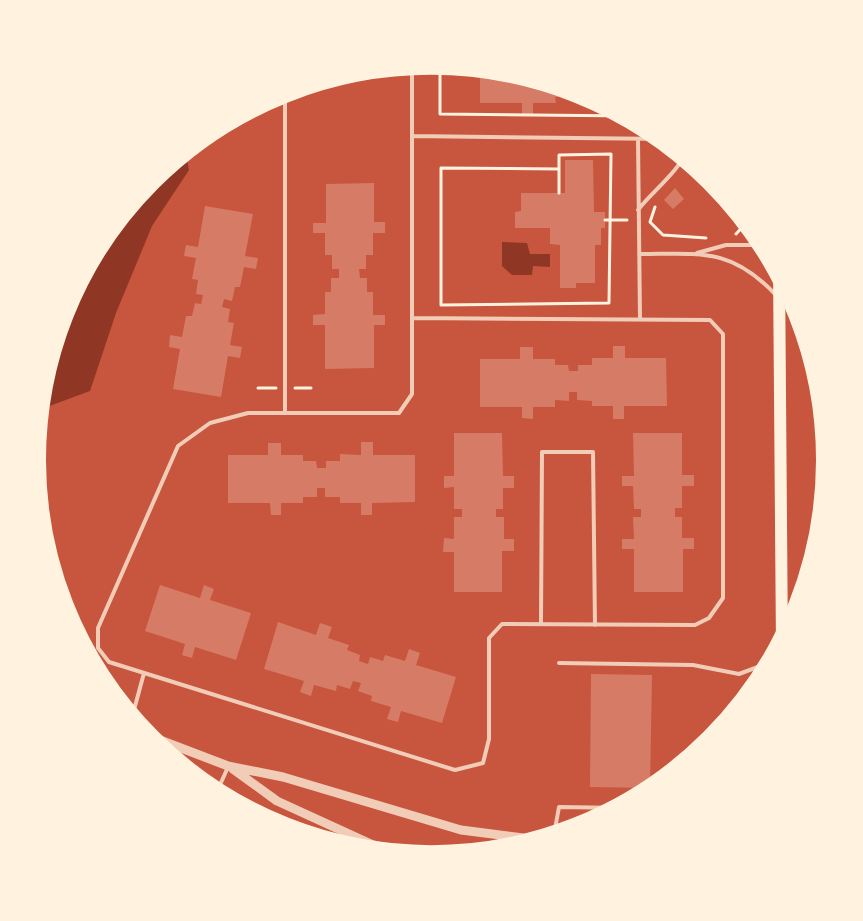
<svg xmlns="http://www.w3.org/2000/svg" width="863" height="921" font-family="Raleway,sans-serif">
  <style>
    .water { fill: #8f3625 }
    .building { fill: #d67c66 }
    .lines { fill: none; stroke-linecap: round; stroke-linejoin: round }
    .path { stroke: #fff3e0; stroke-width: 3 }
    .service { stroke: #f1ccb7; stroke-width: 4 }
    .tertiary { stroke: #f1ccb7; stroke-width: 9 }
    .primary { stroke: #fff3e0; stroke-width: 12 }
    .rim { fill: none; stroke: #fff3e0; stroke-width: 8 }
  </style>
  <rect width="100%" height="100%" fill="#c8553d"/>
  <path class="water" d="M185 148 189 170 152 226 116 313 90 391 36 411C44 329 90 233 150 177 161 166 174 157 185 148Z
    M502 242 527 243 530 254H550V267L533 266 532 275H512L502 266Z"/>
  <path class="building" d="M480 65 510 68 573 88H569V97H555L556 103H533V114H522V103H480Z
    M577 89 585 91 606 102 592 103V97H577Z
    M613 106 624 112V114L613 115Z
    M565 160H593L594 212H605V228H601V245H595V283H576V288H560V245L550 244V228H515V212L521 211V193H565Z
    M374 183V222H385V233H373V255H366V269H359L360 278H367V292H373V315H385V325H374V368L325 369V325H313V315L325 314V292H331V278H339V269H332V255H325V233H313V223H326V184Z
    M675 188 684 199 673 209 664 200Z
    M205 206 253 214 245 256 258 258 256 269 244 267 240 287H235L232 301 224 299 222 307 230 309 228 322 234 323 230 345 242 347 240 358 228 356 221 397 173 389 180 349 169 347 170 335 182 337 186 316H192L195 303 201 304 203 295 196 294 198 280 192 279 196 258 184 256 186 245 198 247Z
    M613 346H625V358H666L667 406H624V419H613V406H592V401L577 400V392H569V401L555 400V407H533V419L522 418V407H480V359H520V347H533V359H555V365H568L569 371H578V365H592V358H613Z
    M454 433H502L503 476H514V488H503V509H496V517H504V539H514V551H502V592H454V552H443L444 538 454 539V517H462V509H454V487L444 488V476H454Z
    M633 433H682V475H694V486H682V508H675V517H682V538H694V549H683V592H634V549H622V539H634L633 517H641V509H634L633 486H622V476H634Z
    M361 442H373V455H415V502L372 503V515H361V503H340V497H325V488H317V497H303V503H281V515H271L270 503H228V455H268V443H281V455H303V461H316L317 468H326V461H340V454L361 455Z
    M160 585 200 598 204 585 214 589 210 600 251 613 236 660 195 647 192 658 182 655 185 644 145 631Z
    M278 622 316 635 320 623 332 627 328 638 349 645 347 650 360 655 359 661 368 664 370 657 383 661 385 655 405 661 409 649 420 653 416 665 456 677 442 723 401 711 398 722 387 719 391 707 371 701 372 696 358 691 361 683 353 681 350 689 337 685 336 691 314 685 311 696 300 692 304 681 264 669Z
    M591 674 652 675 650 788 590 787Z"/>
  <g class="lines">
    <path class="path" d="M440 61V114L631 116
      M559 169 441 168V305L609 303 611 154 559 155V193
      M655 207 650 222 663 235 706 238
      M605 220H627
      M736 234 749 220
      M258 388H276
      M295 388H311"/>
    <path class="service" d="M285 89V413H399L412 394V62
      M412 136 667 139
      M638 139 640 319
      M638 210C648 196 684 166 684 153
      M697 253 726 245H768
      M639 254C700 254 730 247 775 294
      M285 413H248L210 423 178 446 98 628V648L109 662 455 770 483 763 489 739V638L502 624 695 625 709 618 723 598V334L710 320 412 318
      M541 624 542 452H593L595 625
      M559 663 693 665 739 674 766 664 781 651
      M131 721 144 673
      M215 796 228 767
      M553 840 559 807 626 808"/>
    <path class="tertiary" d="M139 732 228 766 283 777 461 830 547 841
      M233 769 277 801 371 844 424 860"/>
    <path class="primary" d="M779 267 782 649
      M824 384 825 524"/>
  </g>
  <path d="M0 0H863V921H0ZM42 460a389 389 0 1 1 778 0a389 389 0 1 1-778 0Z" fill="#fff3e0" fill-rule="evenodd"/>
  <path class="rim" d="M42 460a389 389 0 1 1 778 0a389 389 0 1 1-778 0Z"/>
</svg>
